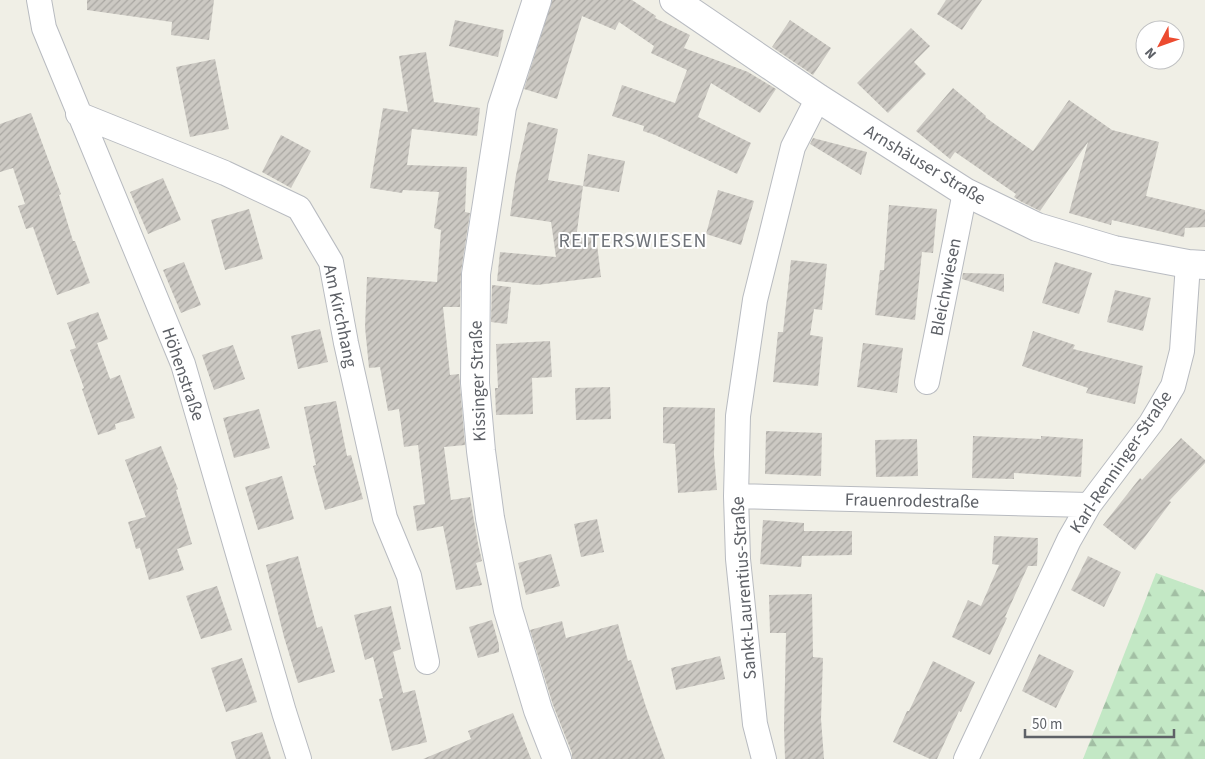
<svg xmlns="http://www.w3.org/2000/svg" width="1205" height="759" font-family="'Source Sans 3',sans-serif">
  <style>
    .forest { fill: url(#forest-firs) }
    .building { fill: url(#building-hatch) }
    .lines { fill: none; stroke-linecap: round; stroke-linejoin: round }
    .street-casing { stroke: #b8bbc0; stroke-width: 26 }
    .secondary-casing { stroke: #b9bcc2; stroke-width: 30 }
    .street { stroke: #fff; stroke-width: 24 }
    .secondary { stroke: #fff; stroke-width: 28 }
    .labels { text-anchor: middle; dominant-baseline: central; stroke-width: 4; stroke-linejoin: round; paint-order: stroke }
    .street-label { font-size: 18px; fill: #5e6167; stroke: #fff }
    .quarter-label { font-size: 20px; letter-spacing: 1px; fill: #6f7379; stroke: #fff }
  </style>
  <defs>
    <pattern id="forest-firs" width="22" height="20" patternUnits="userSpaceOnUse" patternTransform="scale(1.25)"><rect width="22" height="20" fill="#c3e8c5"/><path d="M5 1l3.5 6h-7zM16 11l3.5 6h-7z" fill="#a2bfa4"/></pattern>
    <pattern id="building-hatch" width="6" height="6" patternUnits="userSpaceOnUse" patternTransform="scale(1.25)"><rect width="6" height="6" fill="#ccc9c3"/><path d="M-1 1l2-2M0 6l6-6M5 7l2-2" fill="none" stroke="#a9a7a2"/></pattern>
  </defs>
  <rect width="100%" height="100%" fill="#f0efe6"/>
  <path class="forest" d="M1156 573 1203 590 1205 593V759H1083Z"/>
  <path class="building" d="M87 0H214L209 40 171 35 172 22 87 10Z
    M552 0H632L656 16 655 18 690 35 684 48 748 72 776 89 760 113 711 83 698 117 751 143 737 174 655 135 643 131 644 126 612 116 622 85 675 103 687 70 651 53 654 46 619 22 615 30 582 16 557 99 524 89Z
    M946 0H982L962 30 937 14Z
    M455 20 504 30 498 57 449 46Z
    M790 20 831 48 813 75 772 47Z
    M911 28 930 46 914 62 926 74 888 113 857 83Z
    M426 52 434 102 480 108 477 136 412 129 407 165 467 167 465 212 470 213 461 272 460 307H443L450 375 459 374 465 445 444 447 451 500 470 497 478 544 482 561 476 563 482 585 456 590 443 526 417 531 413 506 425 504 418 445 404 447 399 409 388 411 380 367 369 368 365 327 367 277 437 282 441 230 434 228 439 192 403 190 402 193 370 188 383 108 408 112 399 56Z
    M215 59 229 129 190 137 176 67Z
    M953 88 986 116 985 117 1033 151 1069 100 1112 130 1159 142 1146 196 1205 210V227L1185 228 1184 237 1112 220 1111 225 1069 213 1088 142 1040 211 1020 201 1014 197 1016 194 955 152 950 159 916 131Z
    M31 113 61 194 59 195 73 241H75L90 283 57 295 33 227 26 229 18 206 25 204 13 168 0 172V124Z
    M528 122 558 129 548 180 583 186 576 239 596 236 601 277 537 285 497 281 500 252 556 257 551 222 510 216 516 175Z
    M281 135 311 151 291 188 262 172Z
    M813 138 867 152 861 175 810 144Z
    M588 154 625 161 619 192 583 186Z
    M163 178 181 220 148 234 130 192Z
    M718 190 754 201 741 245 706 234Z
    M889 205 937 209 933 253 922 252 915 320 875 315 880 270H884Z
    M249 209 263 259 225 270 211 220Z
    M791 260 827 264 822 310 814 309 810 335 823 337 818 386 773 382 778 332H783Z
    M184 262 201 305 181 313 163 270Z
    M1055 262 1092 273 1079 314 1042 303Z
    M963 273 1004 274V292L962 279Z
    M492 285 511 287 507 324 491 322Z
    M1115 290 1151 298 1143 331 1107 322Z
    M98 312 108 339 97 343 110 379 120 375 135 418 115 424 116 429 98 435 82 389 84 388 70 350 76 348 67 323Z
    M320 329 328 362 298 369 291 336Z
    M1033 331 1075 345 1073 349 1143 366 1135 404 1086 393 1088 388 1022 366Z
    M550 341 552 377 532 378 533 414 496 415 495 388H498L496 344Z
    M863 343 903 348 897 393 857 387Z
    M233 345 245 379 214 390 202 355Z
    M610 387 611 419 576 420 575 388Z
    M336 401 347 456 351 455 363 499 325 510 313 466 316 465 304 407Z
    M663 407 715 408 714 455 717 490 678 493 675 444 663 443Z
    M259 409 270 448 234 458 223 418Z
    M766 431 822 433 821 476 765 474Z
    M973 436 1041 439V436L1083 439 1081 477 1014 473V479L972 478Z
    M1181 438 1205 460V463L1169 501 1171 502 1135 550 1103 525 1140 478 1142 480Z
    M917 439 918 476 876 477 875 440Z
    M161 446 178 489 176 490 192 544 177 549 184 570 149 580 140 548 136 549 128 522 146 517 125 460Z
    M282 476 294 519 258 530 245 487Z
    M597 519 604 552 581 557 574 524Z
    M763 520 804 523V531H852V555L802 556 801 567 760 564Z
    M994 536 1038 538 1037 566H1028L1005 617 1007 618 990 655 952 637 968 600 981 606 999 565 992 564Z
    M551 554 560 586 526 595 518 563Z
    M298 556 317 628 322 626 335 672 298 683 284 637 266 565Z
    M1088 556 1121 572 1104 607 1071 590Z
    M217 586 232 630 201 639 186 596Z
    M812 594 813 657 823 658 821 719 824 759H785L784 727 786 633H770L769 595Z
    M391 606 401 649 393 652 403 693 415 690 427 742 392 751 379 699 383 698 373 657 365 660 354 615Z
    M492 620 499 645V652L478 658 469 627Z
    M562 621 566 638 618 624 628 661 631 660 646 707 665 759H572V753L553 705 530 630Z
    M1039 654 1074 671 1056 708 1022 691Z
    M720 656 725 679 676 690 671 668Z
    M242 658 257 702 226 712 211 668Z
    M933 661 975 682 961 712 959 711 937 759H930L893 742 907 711H909Z
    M513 713 531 759H423L471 739 468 731Z
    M262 732 271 759H236L231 742Z"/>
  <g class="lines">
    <g class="street-casing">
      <path id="street" d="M39 0 44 28 183 364 284 712 299 759
        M78 114 225 173 299 208 331 262 346 343 385 518 409 576 427 662
        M927 382 965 192
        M736 496 1089 505
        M764 759 755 724 738 559 736 496 738 416 755 300 793 147 818 98
        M966 759 1069 540 1089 505 1151 423 1173 386 1182 351 1188 264"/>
    </g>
    <g class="secondary-casing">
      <path id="secondary" d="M537 0 502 107 476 274 475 383 481 451 490 518 508 610 538 710 557 759
        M674 0 818 98 965 192 1037 227 1114 250 1188 264 1205 265"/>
    </g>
    <use href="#street" class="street"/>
    <use href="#secondary" class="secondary"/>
  </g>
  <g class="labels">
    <g class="street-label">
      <text transform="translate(925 165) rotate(31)">Arnshäuser Straße</text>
      <text transform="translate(946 287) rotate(-79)">Bleichwiesen</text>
      <text transform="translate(340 316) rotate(78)">Am Kirchhang</text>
      <text transform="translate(183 374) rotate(71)">Höhenstraße</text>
      <text transform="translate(478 381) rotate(-92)">Kissinger Straße</text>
      <text transform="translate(1121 462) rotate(-56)">Karl-Renninger-Straße</text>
      <text transform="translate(912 501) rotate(1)">Frauenrodestraße</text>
      <text transform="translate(744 588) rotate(-94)">Sankt-Laurentius-Straße</text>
    </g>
    <g class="quarter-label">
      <text x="633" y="241">REITERSWIESEN</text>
    </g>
  </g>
  <g transform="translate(1160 45) rotate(229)"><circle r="24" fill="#ffffff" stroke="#bfc0c2"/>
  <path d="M0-4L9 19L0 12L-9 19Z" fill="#ec4b30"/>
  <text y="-8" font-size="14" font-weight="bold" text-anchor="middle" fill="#5e6167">N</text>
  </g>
  <path d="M1025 729v8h149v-8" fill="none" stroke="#5e6167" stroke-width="2.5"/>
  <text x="1032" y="729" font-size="15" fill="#5e6167" stroke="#ffffff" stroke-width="4" paint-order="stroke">50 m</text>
</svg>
